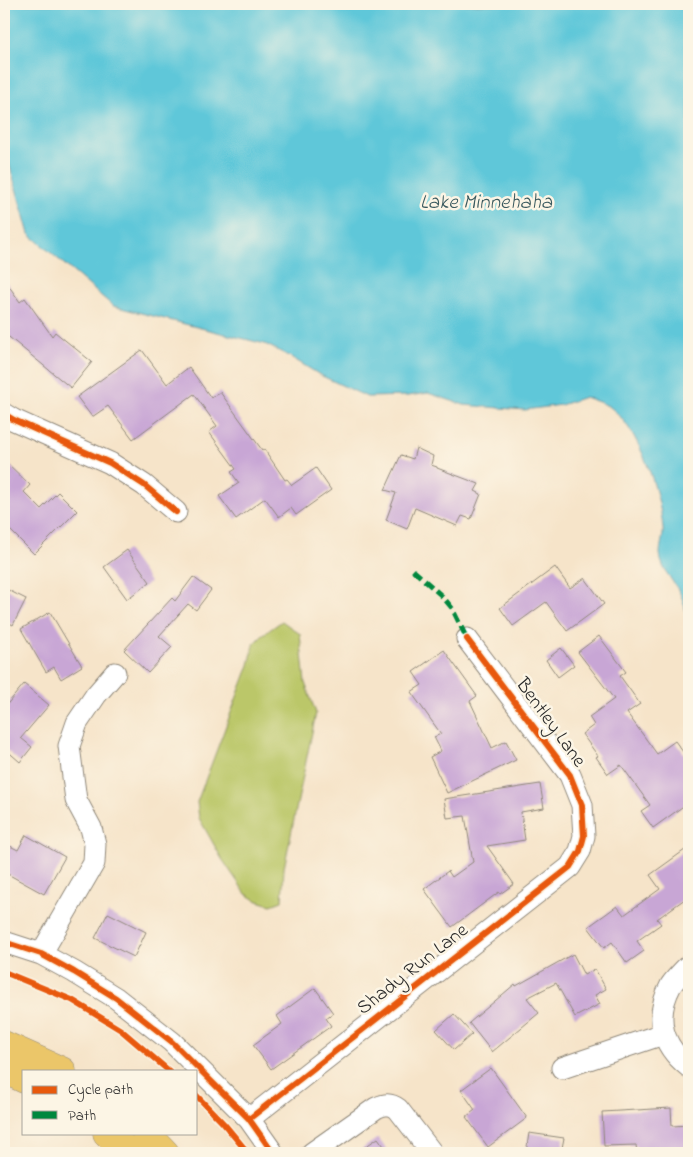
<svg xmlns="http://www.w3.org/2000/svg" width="693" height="1157" font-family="'Indie Flower',sans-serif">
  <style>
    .green { fill: #bbc769; stroke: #73794a }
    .water { fill: #5ec7d9; stroke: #447982 }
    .building { fill: #c8a6d5 }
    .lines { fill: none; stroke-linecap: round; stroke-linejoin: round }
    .minor-casing { stroke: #90887a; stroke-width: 23 }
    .major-casing { stroke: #90887a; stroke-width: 29 }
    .minor { stroke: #fff; stroke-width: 21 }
    .major { stroke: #ebc669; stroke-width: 28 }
    .quiet { stroke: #00873e; stroke-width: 5; stroke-dasharray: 10 5; stroke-linecap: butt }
    .cycleway-casing { stroke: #fcf5e5; stroke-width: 9 }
    .cycleway { stroke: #e8590c; stroke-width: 6 }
    .labels { text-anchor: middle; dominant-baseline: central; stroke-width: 5; stroke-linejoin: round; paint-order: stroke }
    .street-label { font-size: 20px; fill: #2b2b2b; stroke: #fcf5e5 }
    .water-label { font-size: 21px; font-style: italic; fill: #3a5a5f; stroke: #fcf5e5 }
  </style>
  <rect width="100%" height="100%" fill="#fcf5e5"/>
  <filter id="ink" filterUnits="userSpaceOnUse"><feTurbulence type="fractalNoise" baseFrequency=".02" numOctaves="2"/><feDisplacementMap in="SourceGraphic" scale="10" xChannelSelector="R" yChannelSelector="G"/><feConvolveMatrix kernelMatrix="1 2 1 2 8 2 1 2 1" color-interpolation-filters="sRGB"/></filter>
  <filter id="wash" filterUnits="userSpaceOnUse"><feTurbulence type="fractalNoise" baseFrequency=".0096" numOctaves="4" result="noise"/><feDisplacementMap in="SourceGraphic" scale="20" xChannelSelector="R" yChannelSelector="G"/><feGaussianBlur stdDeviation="1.12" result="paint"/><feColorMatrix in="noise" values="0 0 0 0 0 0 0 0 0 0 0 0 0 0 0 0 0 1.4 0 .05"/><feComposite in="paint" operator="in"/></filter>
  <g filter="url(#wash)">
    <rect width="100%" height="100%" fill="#f6e4c9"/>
    <path class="green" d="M282 621 300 634 305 683 316 713 284 868 282 901 271 905 258 901 246 894 222 859 199 818 197 802 249 665 254 644 264 634Z"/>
    <path class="water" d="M4 4H689V628C687 618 686 608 682 598 677 583 661 572 660 554 660 545 664 536 663 528 660 493 639 428 610 407 603 403 593 400 585 397L561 405 525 410 464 405 428 393 408 396 367 397 320 375 289 356 265 344 113 306 29 234 4 146Z"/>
    <g id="blocks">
      <path class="building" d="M4 279 20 302 25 298 52 336 55 332 92 362 71 388 4 333Z
        M142 350 167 384 189 367 211 398 220 392 262 450 264 449 285 480 287 479 292 485 316 468 331 490 296 515 291 508 279 517 265 498 236 519 219 496 239 483 231 472 236 469 209 432 217 426 194 394 133 439 108 406 92 417 77 397Z
        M416 448 433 456 431 465 437 467V468L479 484 475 491 481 494 471 519 462 516 457 526 415 508 407 529 386 520 396 493 385 490 401 455 413 459Z
        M4 460 30 485 24 492 41 509 58 492 77 511 34 554 4 524Z
        M127 550 150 582 127 599 104 567Z
        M555 567 570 588 585 578 604 604 567 631 546 602 513 626 500 608Z
        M193 577 211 590 196 610 188 604 159 636 172 647 148 673 124 650 172 598 175 601Z
        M4 588 26 599 13 625 4 620Z
        M50 612 82 666 61 679 54 667 46 672 21 629Z
        M599 636 626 672 620 676 640 704 627 713 657 754 675 741 689 760V802L653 828 641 811 650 805 621 765 608 774 596 757 598 756 582 734 594 725 589 717 614 699 578 652Z
        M561 648 574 665 558 677 546 660Z
        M444 650 477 696 470 701 492 748 506 741 516 760 447 793 430 757 441 751 434 737 441 734 411 692 422 685 413 672Z
        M24 684 49 705 21 738 32 747 20 762 4 748V708Z
        M540 784 544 808 521 812 525 840 487 846 514 884 500 894 499 892 452 927 424 889 448 871 452 877 473 862 465 816 447 818 444 799Z
        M26 835 65 857 44 894 4 872V843L18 850Z
        M689 847V896L657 919 661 924 637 941 644 951 627 963 612 942 604 948 588 927 617 906 624 915 660 889 650 875Z
        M108 913 146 932 134 957 95 938Z
        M573 954 584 975 595 969 606 989 595 995 600 1004 575 1017 556 983 527 998 539 1013 492 1052 469 1023 515 984 516 986Z
        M315 988 333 1013 326 1018 331 1026 271 1069 253 1045 282 1024 277 1016Z
        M454 1014 472 1034 454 1050 436 1030Z
        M491 1068 527 1118 488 1147 466 1117 475 1110 461 1090Z
        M671 1108 672 1126 689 1125V1153H637L636 1145 604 1146 602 1112Z
        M529 1133 564 1138 561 1153H526Z
        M378 1138 389 1153H356Z"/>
    </g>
  </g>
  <g filter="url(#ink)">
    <use href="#blocks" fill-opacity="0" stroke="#90887a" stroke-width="1"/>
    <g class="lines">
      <g class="minor-casing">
        <path id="minor" d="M4 414 14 420 110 463 144 485 176 512
          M4 942 41 954 74 972 116 998 172 1042 249 1119 273 1153
          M41 954 94 863 95 844 91 828 76 800 69 746 77 723 96 695 115 673
          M689 965C683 971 676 978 671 985 654 1017 661 1045 689 1067
          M562 1068 663 1034
          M249 1119 570 867 580 851 584 836 582 805 570 775 467 639
          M312 1153 376 1108C385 1104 390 1103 398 1109L432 1153"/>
      </g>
      <g class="major-casing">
        <path id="major" d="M4 1045 62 1071
          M4 1069 24 1079
          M107 1133 130 1153
          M146 1133 165 1153"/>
      </g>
      <use href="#minor" class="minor"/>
      <use href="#major" class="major"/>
      <path class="quiet" d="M413 570 443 597 452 608 467 639"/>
      <g class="cycleway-casing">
        <path id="cycleway" d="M4 414 14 420 110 463 144 485 176 512
          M4 942 41 954 74 972 116 998 172 1042 249 1119 273 1153
          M4 972 72 1000 121 1030 169 1071
          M196 1095 224 1124 248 1153
          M249 1119 570 867 580 851 584 836 582 805 570 775 467 639"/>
      </g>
      <use href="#cycleway" class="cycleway"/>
    </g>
  </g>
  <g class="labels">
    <g class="street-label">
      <text transform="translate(550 723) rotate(54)">Bentley Lane</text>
      <text transform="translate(413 970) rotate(-38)">Shady Run Lane</text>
    </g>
    <g class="water-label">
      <text x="486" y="203">Lake Minnehaha</text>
    </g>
  </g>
  <rect width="693" height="1157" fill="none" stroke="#fcf5e5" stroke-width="20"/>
  <rect x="22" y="1070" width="175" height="65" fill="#fcf5e5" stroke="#a8a49b"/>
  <rect x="32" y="1086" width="25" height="8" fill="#e8590c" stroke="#a8a49b"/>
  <text x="68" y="1094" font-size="15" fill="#2b2b2b">Cycle path</text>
  <rect x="32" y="1111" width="25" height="8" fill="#00873e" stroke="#a8a49b"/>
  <text x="68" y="1120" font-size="15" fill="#2b2b2b">Path</text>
</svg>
